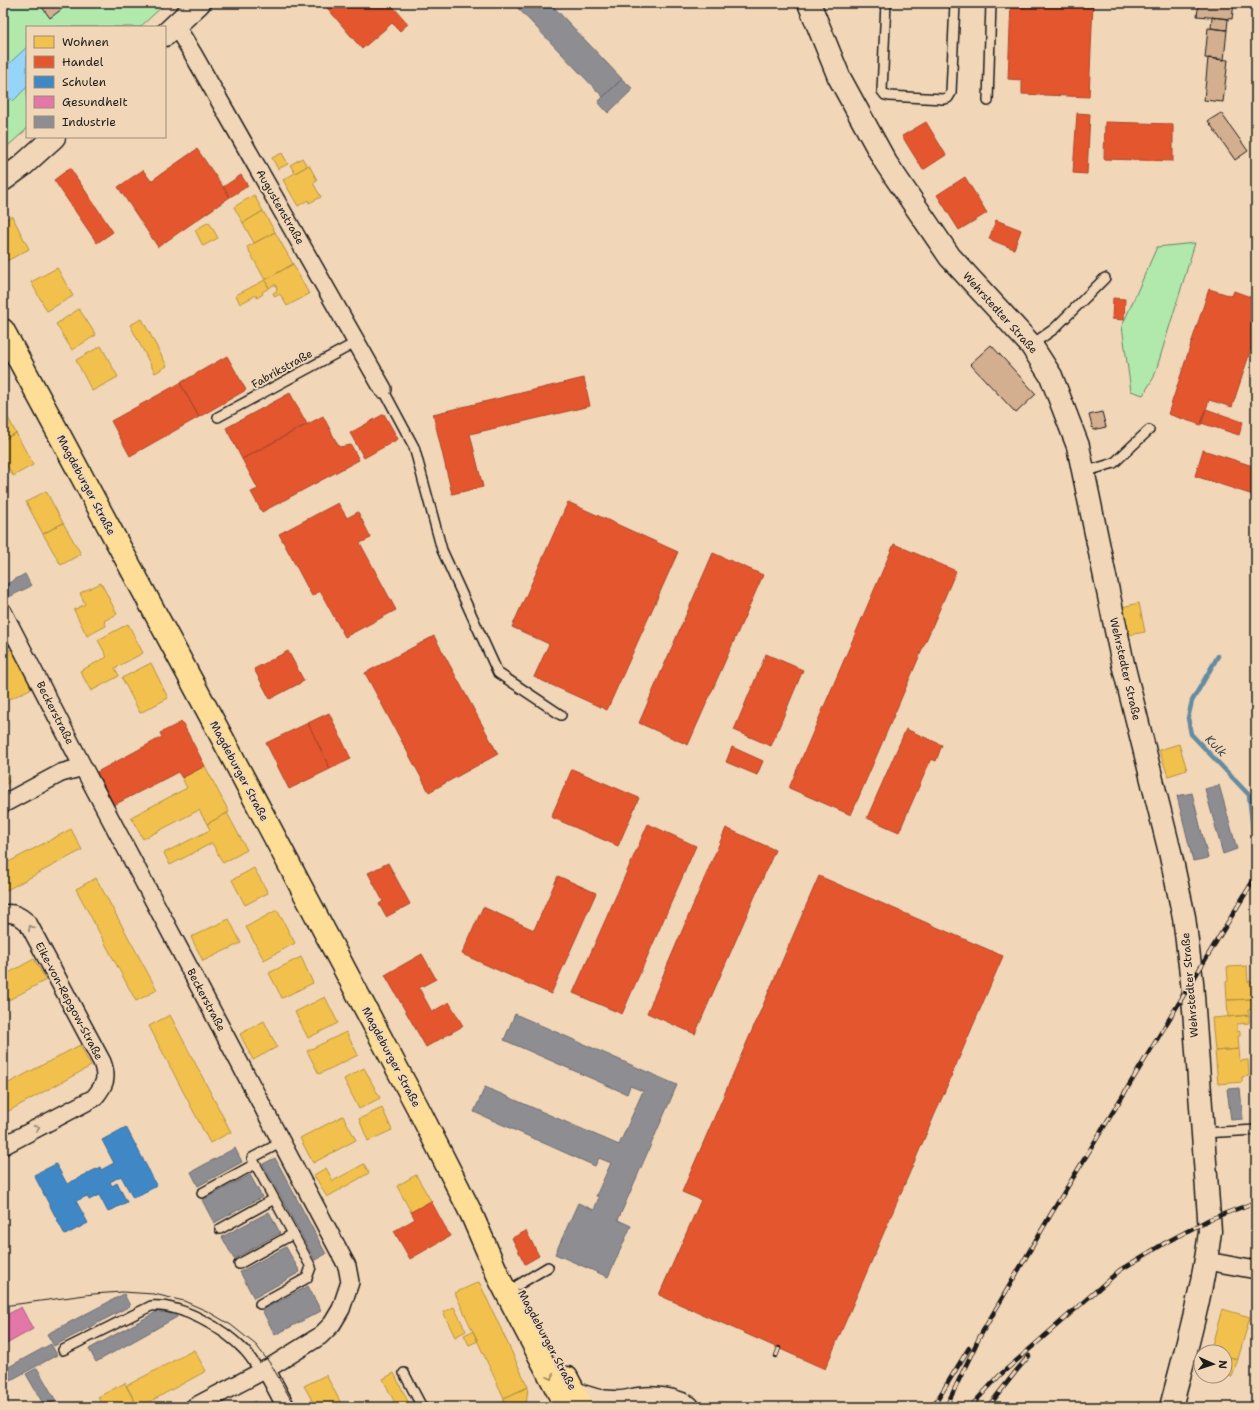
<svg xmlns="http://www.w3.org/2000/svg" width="1259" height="1410" font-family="'Shantell Sans',sans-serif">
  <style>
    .green { fill: #b1e9ad; stroke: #668264 }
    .water { fill: #96d5f7; stroke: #658b9f }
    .homes { fill: #f2c14e; stroke: #b2903f }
    .shops { fill: #e4572e; stroke: #a84529 }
    .schools { fill: #3f88c5; stroke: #346892 }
    .health { fill: #e377a8; stroke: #a75c7e }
    .industry { fill: #8d8d92; stroke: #6b6b6f }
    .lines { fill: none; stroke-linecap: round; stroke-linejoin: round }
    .stream { stroke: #658b9f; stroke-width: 4.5 }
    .building { fill: #d3af8f; stroke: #1c1c1c }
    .lane-casing { stroke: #1c1c1c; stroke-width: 12 }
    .street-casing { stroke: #1c1c1c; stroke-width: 20 }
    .secondary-casing { stroke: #1c1c1c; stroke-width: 25 }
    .primary-casing { stroke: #1c1c1c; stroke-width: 25 }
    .lane { stroke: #f1d6b8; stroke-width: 9 }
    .street { stroke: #f1d6b8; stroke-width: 17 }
    .secondary { stroke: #f1d6b8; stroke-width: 22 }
    .primary { stroke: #fedd96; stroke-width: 22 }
    .tram { stroke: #1c1c1c; stroke-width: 1 }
    .rail-casing { stroke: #1c1c1c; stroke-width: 4.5 }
    .rail { stroke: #f1d6b8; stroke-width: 3; stroke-dasharray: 9; stroke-linecap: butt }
    .oneway { stroke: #918272 }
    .oneway2 { stroke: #98865f }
    .labels { text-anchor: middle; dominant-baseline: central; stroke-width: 4; stroke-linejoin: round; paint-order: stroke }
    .street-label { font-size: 11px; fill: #1c1c1c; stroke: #f1d6b8 }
    .water-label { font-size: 12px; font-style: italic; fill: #3a4a53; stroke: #f1d6b8 }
  </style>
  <rect width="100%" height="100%" fill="#f1d6b8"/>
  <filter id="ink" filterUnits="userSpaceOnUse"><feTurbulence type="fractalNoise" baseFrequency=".025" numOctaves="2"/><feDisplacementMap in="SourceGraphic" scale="8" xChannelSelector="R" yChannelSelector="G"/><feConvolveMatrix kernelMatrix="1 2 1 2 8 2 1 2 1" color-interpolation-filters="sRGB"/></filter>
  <g filter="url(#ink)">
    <path class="green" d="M3 3H166L140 27H27V129L3 150Z
      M1195 243 1154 377 1143 395 1131 391 1122 326 1157 247Z"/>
    <path class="water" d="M27 47V87L13 101 3 91V69Z"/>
    <path class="homes" d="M282 153 288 164 278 169 272 158Z
      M302 158 307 166 295 173 290 165Z
      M309 165 317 180 313 183 321 197 309 203 308 200 298 206 283 180Z
      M254 195 263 211 243 223 234 207Z
      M263 211 275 232 254 243 243 223Z
      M12 216 29 249 3 263V221Z
      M209 222 218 238 203 246 195 230Z
      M275 232 293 264 265 280 247 247Z
      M293 264 309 294 287 306 280 294 275 297 273 293 277 291 276 285H273L272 286 269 288 265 280Z
      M57 268 73 296 47 311 31 282Z
      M265 280 269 288 262 292 263 294 257 298 256 295 240 304 236 295Z
      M79 309 96 335 72 350 56 324Z
      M142 319 167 366 155 373 130 325Z
      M101 346 118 377 92 391 76 360Z
      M3 408 16 433 3 440Z
      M16 433 33 465 13 476 3 458V440Z
      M46 491 63 523 43 534 26 502Z
      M63 523 81 554 61 565 43 534Z
      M101 583 117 614 104 621 106 626 87 636 74 610 85 604 80 593Z
      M1139 603 1145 632 1128 635 1122 607Z
      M128 624 143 653 115 668 119 676 91 691 80 671 107 657 98 640Z
      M13 648 34 687 10 699 3 686V654Z
      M151 663 168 698 140 713 122 678Z
      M1179 744 1187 770 1168 776 1159 750Z
      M205 766 229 812 207 824 199 810 143 839 131 817 187 788 182 778Z
      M3 770 9 782 3 786Z
      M227 813 247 850 223 863 212 843 170 865 164 853 210 830 207 824Z
      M71 829 82 850 3 892V865Z
      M254 868 268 893 245 905 232 880Z
      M96 878 157 990 136 1001 76 889Z
      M277 910 295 943 264 960 246 927Z
      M229 919 241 943 203 961 191 937Z
      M301 957 313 983 282 998 269 973Z
      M34 959 46 980 3 1003V976Z
      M1247 966 1248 982 1250 981 1254 984V995L1252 999 1227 1000 1226 982 1228 981 1227 967Z
      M325 997 338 1023 308 1038 295 1012Z
      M1252 999 1254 1001V1006L1252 1010H1248L1249 1015 1228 1017 1227 1000Z
      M170 1015 231 1132 210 1143 149 1026Z
      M1249 1015V1023L1237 1024V1032L1240 1031V1036H1238L1239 1049 1215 1051 1212 1018Z
      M264 1021 277 1047 253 1060 240 1034Z
      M346 1032 358 1055 319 1074 307 1051Z
      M80 1045 91 1066 3 1114V1086Z
      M1239 1049 1240 1061 1248 1060 1249 1076 1242 1077V1082L1218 1084 1215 1051Z
      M364 1068 380 1098 359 1109 344 1079Z
      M382 1108 392 1130 368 1141 359 1119Z
      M343 1116 356 1140 313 1163 300 1138Z
      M364 1164 369 1173 327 1197 314 1175 326 1168 333 1181Z
      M416 1175 431 1201 411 1212 397 1186Z
      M479 1282 528 1387 504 1398 455 1293Z
      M454 1307 466 1331 455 1337 443 1312Z
      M1222 1309 1250 1317 1238 1359 1225 1356V1352H1210Z
      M473 1331 478 1341 469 1345 464 1335Z
      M194 1350 206 1371 140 1407H138L126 1386Z
      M1225 1356 1238 1359 1232 1377 1225 1375Z
      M394 1373 409 1404 402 1407H397L383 1379Z
      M326 1375 343 1407H316L304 1386Z
      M125 1383 138 1407H103L98 1397Z
      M528 1387 526 1407H503L504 1398Z
      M3 1395H4L10 1407H3Z
      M255 1401 258 1407H244Z"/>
    <path class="shops" d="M323 3H390L408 24 400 31 392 23 362 49Z
      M1011 3H1093L1089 97 1022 94V80L1008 79Z
      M1077 113 1090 114 1087 174 1073 173Z
      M926 122 946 155 923 170 902 136Z
      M1105 122 1173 124V161L1104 159Z
      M197 149 230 197 158 247 118 187 143 170 151 181Z
      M70 168 113 232 97 243 54 180Z
      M241 175 248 186 230 197 223 187Z
      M965 177 987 213 959 230 937 195Z
      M996 220 1021 230 1014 249 989 239Z
      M1209 289 1232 296 1234 291 1256 299V334L1232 407 1209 400 1201 425 1168 414Z
      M1113 298 1125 299 1124 320 1112 319Z
      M227 356 246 390 199 417 180 383Z
      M584 378 590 406 470 434 483 487 452 494 433 414Z
      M180 383 199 417 130 456 111 421Z
      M290 393 307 424 242 459 226 428Z
      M1206 409 1243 422 1239 435 1201 423Z
      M384 414 398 439 364 458 350 433Z
      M323 416 339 447 351 445 359 460 262 512 251 492 258 489 242 459Z
      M1203 450 1256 467V496L1195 476Z
      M568 502 678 552 607 710 534 677 549 644 512 627Z
      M338 503 347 518 358 512 371 538 360 543 396 610 345 637 320 591 312 596 279 534Z
      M894 544 956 571 851 815 789 788Z
      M713 553 763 575 688 745 639 723Z
      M434 636 498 754 429 792 365 673Z
      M288 651 304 681 270 699 254 669Z
      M766 654 803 670 771 746 734 730Z
      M329 713 351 759 330 769 308 723Z
      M182 722 205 766 182 778 178 772 114 805 97 772 162 737 160 733Z
      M308 723 330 769 289 789 266 743Z
      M906 729 942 745 936 761 931 759 899 832 867 818Z
      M732 747 763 761 757 775 726 762Z
      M572 769 639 798 618 846 551 817Z
      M648 824 696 846 622 1014 573 993Z
      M726 828 775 850 695 1034 647 1013Z
      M388 863 410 904 386 917 379 904 383 901 368 873Z
      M558 876 596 893 551 994 462 954 483 907 534 930Z
      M819 876 1003 956 825 1369 659 1295 701 1200 682 1192Z
      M422 954 436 979 419 988 432 1012 449 1002 463 1026 426 1047 385 975Z
      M431 1201 450 1236 410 1259 394 1231 415 1219 411 1212Z
      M526 1231 539 1256 525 1264 512 1238Z"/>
    <path class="schools" d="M126 1127 157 1186 133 1198 121 1176 110 1182 112 1186 117 1183 127 1202 108 1212 99 1195 89 1200 87 1196 76 1201 88 1223 65 1235 34 1175 56 1164 67 1184 100 1167 101 1170 114 1163 102 1140Z"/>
    <path class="health" d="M21 1307 33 1329 3 1346V1317Z"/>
    <path class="industry" d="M513 3H550L622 79 603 97Z
      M622 79 633 89 608 113 598 102Z
      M25 574 31 586 7 598 3 591V586Z
      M1219 785 1237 849 1223 854 1205 789Z
      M1192 793 1208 858 1193 861 1177 796Z
      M515 1014 677 1085 618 1220 631 1226 608 1277 555 1254 578 1203 594 1210 599 1197 596 1196 611 1163 599 1158 595 1166 474 1112 485 1087 619 1145 643 1091 630 1086 627 1094 504 1040Z
      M1240 1088 1243 1119 1231 1120 1227 1089Z
      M235 1148 242 1162 198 1186 191 1172Z
      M275 1158 326 1254 315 1260 263 1164Z
      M250 1175 262 1197 214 1223 202 1200Z
      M269 1212 280 1233 234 1259 222 1237Z
      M286 1247 300 1272 254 1298 240 1272Z
      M308 1286 321 1311 275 1335 262 1310Z
      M124 1294 130 1306 54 1346 47 1334Z
      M158 1311H174L177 1317 96 1362 89 1349Z
      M51 1344 57 1355 9 1381 3 1370Z
      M37 1368 56 1401 45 1407 26 1374Z
      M1107 1400 1111 1407H1098L1097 1406Z"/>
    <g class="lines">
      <path class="stream" d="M1218 656 1192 701 1188 718 1191 734 1249 795 1255 848"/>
    </g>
    <path class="building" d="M39 3H57L62 9 50 18Z
      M1199 3H1234L1232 19 1197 16Z
      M1212 17 1228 19 1227 30 1211 28Z
      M1208 28 1227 30 1224 60 1205 58Z
      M1208 58 1228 60 1223 102 1204 100Z
      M1221 113 1248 151 1235 160 1208 121Z
      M991 345 1036 394 1016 413 970 364Z
      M1102 412 1106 427 1093 430 1089 415Z"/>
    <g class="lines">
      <g class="lane-casing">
        <path id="lane" d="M886 3 882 91 885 95 889 96 943 99 948 98 951 93 955 3
          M988 101 991 3
          M1031 345 1054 329 1105 278
          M383 389 414 447 442 550 498 673 561 715
          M218 417 357 342
          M1084 472 1114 463 1149 430
          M3 644H4
          M1203 1133 1256 1130
          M202 1193 255 1164
          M220 1229 274 1199
          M239 1264 293 1234
          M518 1285 548 1267
          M260 1304 307 1278 311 1267 252 1158 282 1142
          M63 1350 151 1306C181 1304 223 1328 244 1350 250 1356 255 1364 260 1372
          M404 1373 422 1407"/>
      </g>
      <g class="street-casing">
        <path id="street" d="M174 27 182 36 193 54 383 389
          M3 612 83 767 347 1266 350 1282 341 1309 332 1324 320 1336 272 1366 194 1407
          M3 804 61 773 83 767
          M3 914C14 912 20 916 28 923L102 1062C108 1078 105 1085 94 1098L3 1146
          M1207 1261 1256 1270
          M266 1369 286 1407"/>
      </g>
      <g class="secondary-casing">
        <path id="secondary" d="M809 3 839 77 886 163 950 257 1031 345 1051 376 1078 446 1123 664 1170 852 1184 917 1192 982 1210 1231C1203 1291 1186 1349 1171 1407
          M165 35 199 3
          M3 180 22 166 54 137
          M575 1393C588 1399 600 1402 614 1402 623 1403 631 1400 639 1399 655 1397 673 1399 688 1407"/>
      </g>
      <g class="primary-casing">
        <path id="primary" d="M3 330 218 730 419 1110 471 1213 500 1280 566 1407
          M567 1378 582 1407"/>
      </g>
      <use href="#lane" class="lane"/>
      <use href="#street" class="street"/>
      <use href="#secondary" class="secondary"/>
      <use href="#primary" class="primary"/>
      <path class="tram" d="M3 1306 93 1294 122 1292 154 1294 184 1301 209 1312 231 1325 256 1345 272 1366 295 1407"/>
      <g class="rail-casing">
        <path id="rail" d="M776 1356 779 1348
          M933 1407 969 1348
          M946 1407 979 1338 1051 1214 1256 876
          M970 1407 1000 1375 1120 1270 1165 1243 1210 1219 1256 1202
          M988 1407 1017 1370 1029 1356"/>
      </g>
      <use href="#rail" class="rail"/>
    </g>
    <defs><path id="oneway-chevron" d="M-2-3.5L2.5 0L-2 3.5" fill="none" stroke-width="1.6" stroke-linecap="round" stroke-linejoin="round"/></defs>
    <g class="oneway">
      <use href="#oneway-chevron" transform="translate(31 928) rotate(-119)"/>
      <use href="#oneway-chevron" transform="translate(37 1128) rotate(-28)"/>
    </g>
    <use class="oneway2" href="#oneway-chevron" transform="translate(551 1377) rotate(63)"/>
  </g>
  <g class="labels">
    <g class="street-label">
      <text transform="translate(280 207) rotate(60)">Augustenstraße</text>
      <text transform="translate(1000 313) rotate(48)">Wehrstedter Straße</text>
      <text transform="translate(282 369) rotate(-29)">Fabrikstraße</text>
      <text transform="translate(86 485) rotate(62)">Magdeburger Straße</text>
      <text transform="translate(1125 669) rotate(77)">Wehrstedter Straße</text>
      <text transform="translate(55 713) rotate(63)">Beckerstraße</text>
      <text transform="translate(239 771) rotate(62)">Magdeburger Straße</text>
      <text transform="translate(1190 985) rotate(-95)">Wehrstedter Straße</text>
      <text transform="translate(206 1000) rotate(62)">Beckerstraße</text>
      <text transform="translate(69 1001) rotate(62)">Eike-von-Repgow-Straße</text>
      <text transform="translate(391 1057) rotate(62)">Magdeburger Straße</text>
      <text transform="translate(547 1340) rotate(62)">Magdeburger Straße</text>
    </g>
    <g class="water-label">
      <text transform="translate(1216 746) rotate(46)">Kulk</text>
    </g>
  </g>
  <rect width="1259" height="1410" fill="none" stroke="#f1d6b8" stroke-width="16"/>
  <rect x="8" y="8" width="1243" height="1394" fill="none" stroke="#1c1c1c" stroke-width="1.5" filter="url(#ink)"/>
  <rect x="26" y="26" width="140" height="112" fill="#f1d6b8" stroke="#9c8c7a"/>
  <rect x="34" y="36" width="20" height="12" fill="#f2c14e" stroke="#9c8c7a"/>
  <text x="62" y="46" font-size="12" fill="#1c1c1c">Wohnen</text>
  <rect x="34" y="56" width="20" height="12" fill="#e4572e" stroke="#9c8c7a"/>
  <text x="62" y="66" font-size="12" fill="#1c1c1c">Handel</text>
  <rect x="34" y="76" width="20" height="12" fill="#3f88c5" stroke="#9c8c7a"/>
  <text x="62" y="86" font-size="12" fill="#1c1c1c">Schulen</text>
  <rect x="34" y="96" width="20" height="12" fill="#e377a8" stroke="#9c8c7a"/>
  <text x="62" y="106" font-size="12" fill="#1c1c1c">Gesundheit</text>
  <rect x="34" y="116" width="20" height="12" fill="#8d8d92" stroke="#9c8c7a"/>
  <text x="62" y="126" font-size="12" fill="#1c1c1c">Industrie</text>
  <g transform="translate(1213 1364) rotate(93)"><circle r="19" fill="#f1d6b8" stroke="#9c8c7a"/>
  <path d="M0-3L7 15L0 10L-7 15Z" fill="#1c1c1c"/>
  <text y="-6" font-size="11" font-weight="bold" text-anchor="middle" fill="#1c1c1c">N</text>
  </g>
</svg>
